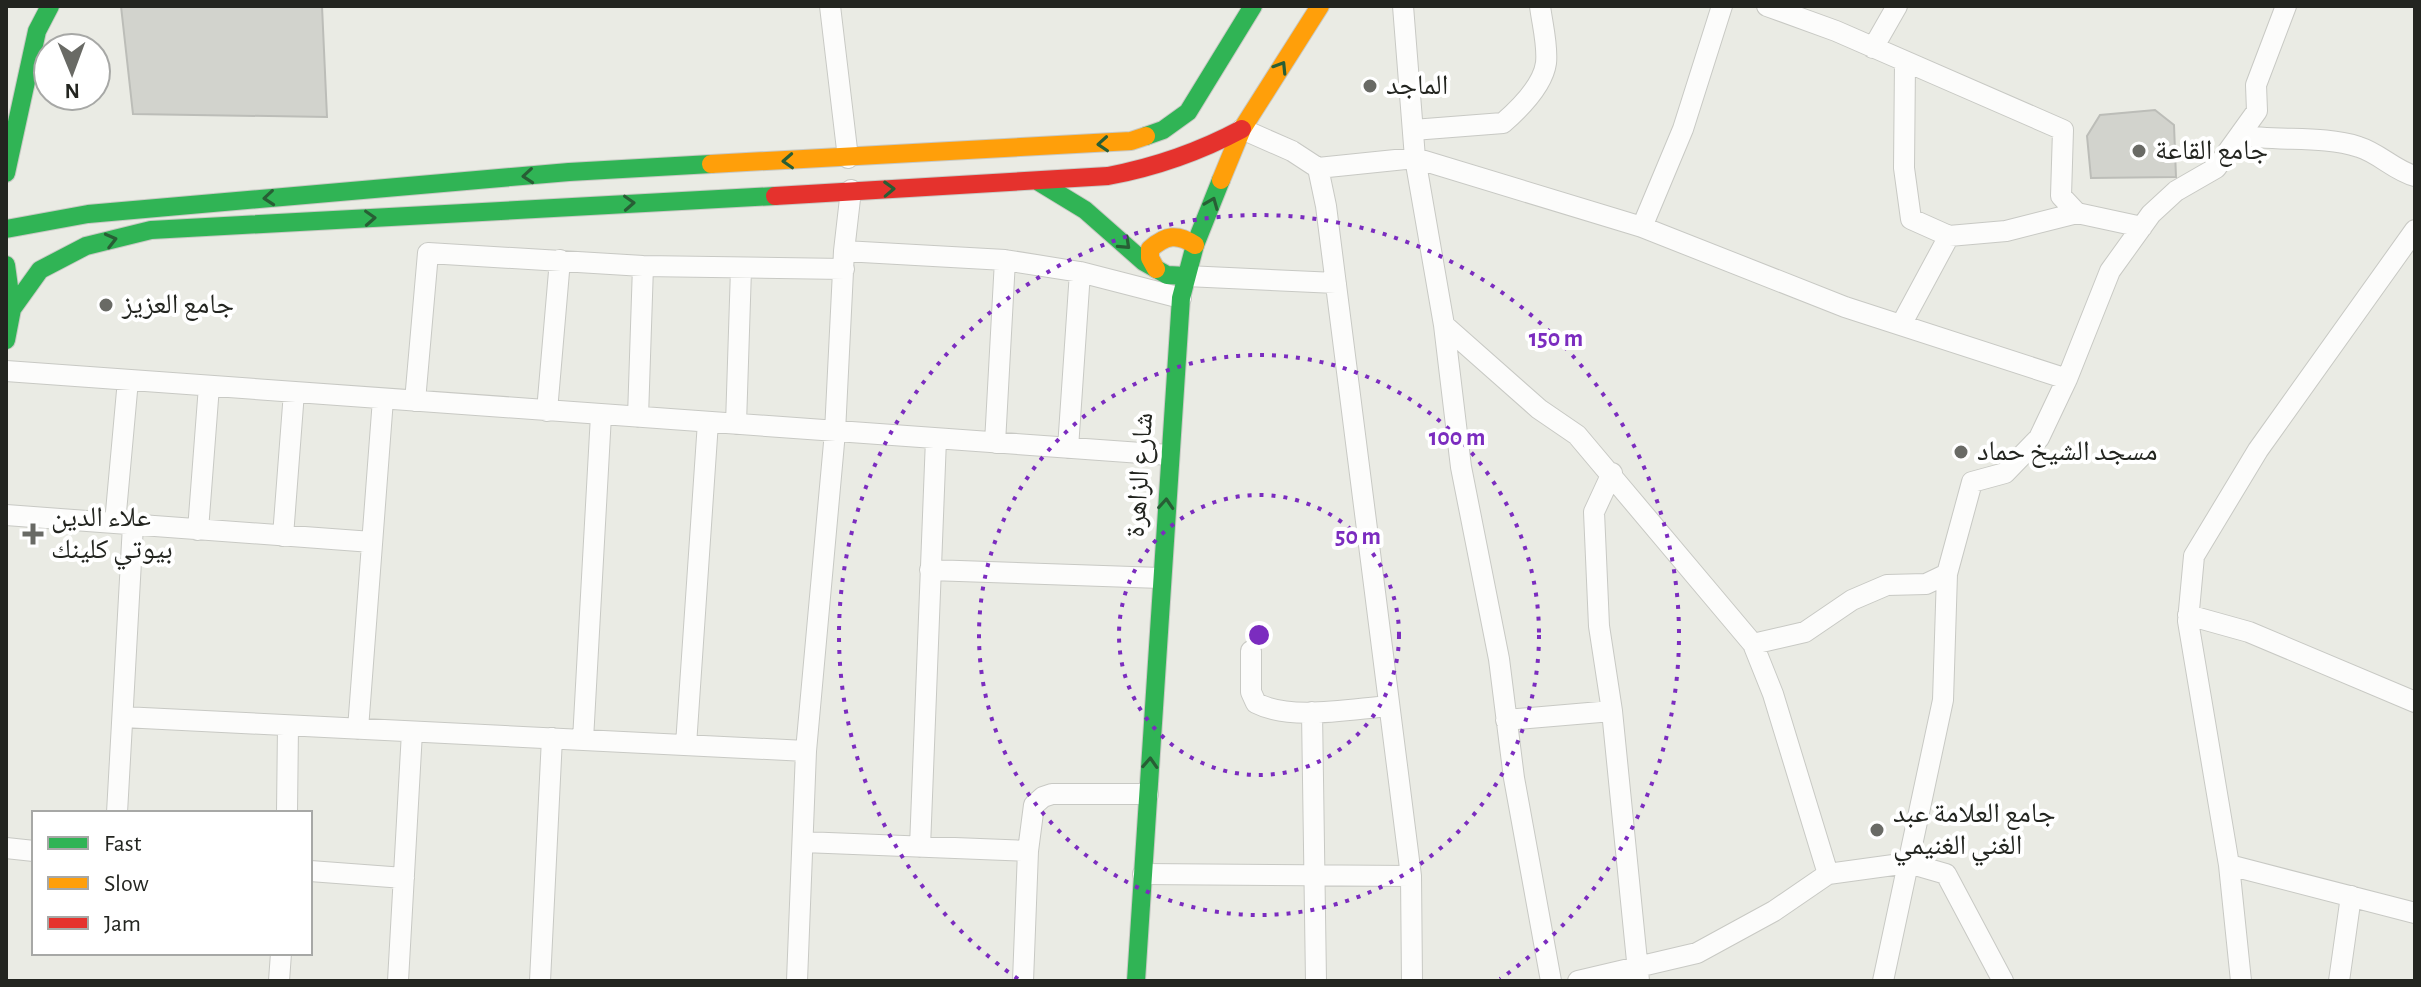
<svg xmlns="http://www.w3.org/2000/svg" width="2421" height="987" font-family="'Alegreya Sans','Noto Naskh Arabic',sans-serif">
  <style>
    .building { fill: #d2d3cd; stroke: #bcbdb8; stroke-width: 2 }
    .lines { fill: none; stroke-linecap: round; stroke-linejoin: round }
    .street-casing { stroke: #c8c9c4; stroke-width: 22 }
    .fast-casing { stroke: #c8c9c4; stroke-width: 20 }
    .slow-casing { stroke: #c8c9c4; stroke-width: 20 }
    .jam-casing { stroke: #c8c9c4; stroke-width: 20 }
    .street { stroke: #fcfcfb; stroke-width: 20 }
    .fast { stroke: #30b455; stroke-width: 18 }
    .slow { stroke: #ff9f0a; stroke-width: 18 }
    .jam { stroke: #e5322d; stroke-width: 18 }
    .oneway { stroke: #285e35 }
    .ring { fill: none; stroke: #7b2cbf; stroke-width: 4; stroke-dasharray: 4 8 }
    .poi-dot { fill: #696a65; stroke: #fff; stroke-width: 3 }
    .labels { text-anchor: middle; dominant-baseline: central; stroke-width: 8; stroke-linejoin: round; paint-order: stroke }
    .poi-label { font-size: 28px; fill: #232520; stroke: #fff; text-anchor: start }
    .street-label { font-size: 28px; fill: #232520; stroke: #fff }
    .centre { fill: #7b2cbf; stroke: #fff; stroke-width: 4 }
    .ring-label { font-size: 24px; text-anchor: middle; font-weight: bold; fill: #7b2cbf; stroke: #fff; stroke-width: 8; stroke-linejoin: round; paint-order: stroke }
  </style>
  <rect width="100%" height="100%" fill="#eaebe4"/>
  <path class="building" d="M121 6H322L327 117 133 114Z
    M2155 110 2174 125 2176 177 2091 178 2087 136 2100 115Z"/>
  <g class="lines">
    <g class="street-casing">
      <path id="street" d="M830 6 848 158
        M1403 6 1415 158 1444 325 1461 467 1499 659 1514 778 1551 981
        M1767 6 1836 31 2063 130 2061 196 2077 213 2142 227
        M1873 48 1897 6
        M1905 62 1904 168 1911 219 1949 236 2006 231 2077 213
        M1242 129 1292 151 1318 168 1326 206 1411 876 1412 981
        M1413 130 1503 123C1519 109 1543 85 1546 63 1548 45 1542 23 1540 6
        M2240 135C2279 142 2322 135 2359 147 2379 153 2395 171 2415 176
        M1318 168 1415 158 1642 227 1845 307 2067 379
        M1642 227 1683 129 1722 6
        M844 251 1005 260 1080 272 1181 298
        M1186 276 1336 283
        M1444 325 1539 409 1577 435 1753 644 1773 694 1828 874
        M1901 325 1949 236
        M6 371 1169 455
        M415 401 428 253 643 266 844 269
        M547 411 560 260
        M638 417 643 266
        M736 424 741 269
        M995 443 1005 260
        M1068 448 1080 272
        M1612 473 1594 512 1599 626 1612 711 1639 981
        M6 515 372 542
        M115 523 128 380
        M198 530 209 386
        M283 536 294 392
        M930 570 1161 578
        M2188 615 2249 632 2415 702
        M1753 644 1805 632 1852 600 1887 585 1926 584 1947 574 1972 482 2005 473 2039 438 2067 379 2110 271 2151 214 2176 191 2216 168 2257 111 2256 85 2286 6
        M1251 651V692L1256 703C1291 721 1350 709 1389 706
        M1312 712 1316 981
        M123 717 806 751
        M1506 720 1612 711
        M358 729 383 399
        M583 740 601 415
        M686 745 708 422
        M117 813 133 525
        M287 813 288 726
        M803 842 1028 851
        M920 847 936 439
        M6 848 34 851
        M2229 865 2415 913
        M310 871 404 878
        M1143 874 1411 876
        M279 981 281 953
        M398 981 412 732
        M540 981 552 738
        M797 981 806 751 835 432 844 251 851 190
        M1023 981 1028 851 1034 805 1043 797 1052 794H1148
        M1578 981 1697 953 1774 911 1828 874 1908 863 1946 874 2003 981
        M1883 981 1943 700 1947 574
        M2241 981 2229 865 2188 621 2194 556 2258 450 2415 230
        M2339 981 2351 896"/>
    </g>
    <g class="fast-casing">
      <path id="fast" d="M1146 136 1163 130 1188 112 1253 6
        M6 173 37 31 50 6
        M1039 182 1085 210 1144 262 1167 275 1186 276
        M6 229 88 214 569 172 711 164
        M6 265 12 309
        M6 340 12 309 40 270 86 246 151 230 775 196
        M1136 981 1181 298 1195 245 1221 180"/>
    </g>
    <g class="slow-casing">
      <path id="slow" d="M711 164 1131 141 1146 136
        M1221 180 1242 129 1320 6
        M1156 269 1150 258V249C1166 235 1177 233 1195 245"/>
    </g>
    <g class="jam-casing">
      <path id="jam" d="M775 196 1108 176C1156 167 1199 152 1242 129"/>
    </g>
    <use href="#street" class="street"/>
    <use href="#fast" class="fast"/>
    <use href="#slow" class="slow"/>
    <use href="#jam" class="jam"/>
  </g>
  <defs><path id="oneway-chevron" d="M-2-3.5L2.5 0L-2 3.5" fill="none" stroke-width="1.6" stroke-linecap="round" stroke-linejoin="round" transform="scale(2)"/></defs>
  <g class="oneway">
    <use href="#oneway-chevron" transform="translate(1281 67) rotate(-58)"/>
    <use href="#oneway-chevron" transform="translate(1103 144) rotate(176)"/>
    <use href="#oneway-chevron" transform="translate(788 161) rotate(177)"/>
    <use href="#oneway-chevron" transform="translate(528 176) rotate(175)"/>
    <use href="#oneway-chevron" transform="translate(889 189) rotate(-2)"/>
    <use href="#oneway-chevron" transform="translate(269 198) rotate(175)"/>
    <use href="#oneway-chevron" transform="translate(629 203) rotate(-3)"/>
    <use href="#oneway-chevron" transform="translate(1212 203) rotate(-68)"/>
    <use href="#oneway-chevron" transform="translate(370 218) rotate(-3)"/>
    <use href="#oneway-chevron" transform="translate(111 240) rotate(-14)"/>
    <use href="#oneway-chevron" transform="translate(1125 244) rotate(43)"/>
    <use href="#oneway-chevron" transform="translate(1166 504) rotate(-86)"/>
    <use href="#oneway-chevron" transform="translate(1150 763) rotate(-87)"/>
  </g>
  <g class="ring">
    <circle cx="1259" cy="635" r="140"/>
    <circle cx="1259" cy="635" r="280"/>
    <path d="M1018 979A420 420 0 1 1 1500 979"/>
  </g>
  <g class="poi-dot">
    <circle cx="1370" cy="86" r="8"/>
    <circle cx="2139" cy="151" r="8"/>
    <circle cx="106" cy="305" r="8"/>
    <circle cx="1961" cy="452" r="8"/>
    <path d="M29 522h8v8h8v8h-8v8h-8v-8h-8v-8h8z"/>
    <circle cx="1877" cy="830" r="8"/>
  </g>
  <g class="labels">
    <g class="poi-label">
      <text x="1386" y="86">الماجد</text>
      <text x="2155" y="151">جامع القاعة</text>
      <text x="122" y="305">جامع العزيز</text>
      <text x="1977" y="452">مسجد الشيخ حماد</text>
      <text x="51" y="518">علاء الدين<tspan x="51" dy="32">بيوتي كلينك</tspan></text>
      <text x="1893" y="814">جامع العلامة عبد<tspan x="1893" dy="32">الغني الغنيمي</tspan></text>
    </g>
    <g class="street-label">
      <text transform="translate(1140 475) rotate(-86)">شارع الزاهرة</text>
    </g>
  </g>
  <circle cx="1259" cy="635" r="12" class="centre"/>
  <g class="ring-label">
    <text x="1556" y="346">150 m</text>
    <text x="1457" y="445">100 m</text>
    <text x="1358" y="544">50 m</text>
  </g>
  <rect width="2421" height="987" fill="none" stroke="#232520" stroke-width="16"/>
  <rect x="32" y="811" width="280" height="144" fill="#ffffff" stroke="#a7a8a6" stroke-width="2"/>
  <rect x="48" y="837" width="40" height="12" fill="#30b455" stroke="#a7a8a6" stroke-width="2"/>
  <text x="104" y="851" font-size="24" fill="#232520">Fast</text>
  <rect x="48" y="877" width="40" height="12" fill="#ff9f0a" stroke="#a7a8a6" stroke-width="2"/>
  <text x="104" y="891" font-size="24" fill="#232520">Slow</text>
  <rect x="48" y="917" width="40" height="12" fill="#e5322d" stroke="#a7a8a6" stroke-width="2"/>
  <text x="104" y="931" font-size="24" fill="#232520">Jam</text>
  <g transform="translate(72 72) rotate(179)"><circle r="38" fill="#ffffff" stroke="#a7a8a6" stroke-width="2"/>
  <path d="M0-6L14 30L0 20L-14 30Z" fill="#696a65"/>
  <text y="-12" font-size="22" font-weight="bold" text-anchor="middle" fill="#232520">N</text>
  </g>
</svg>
